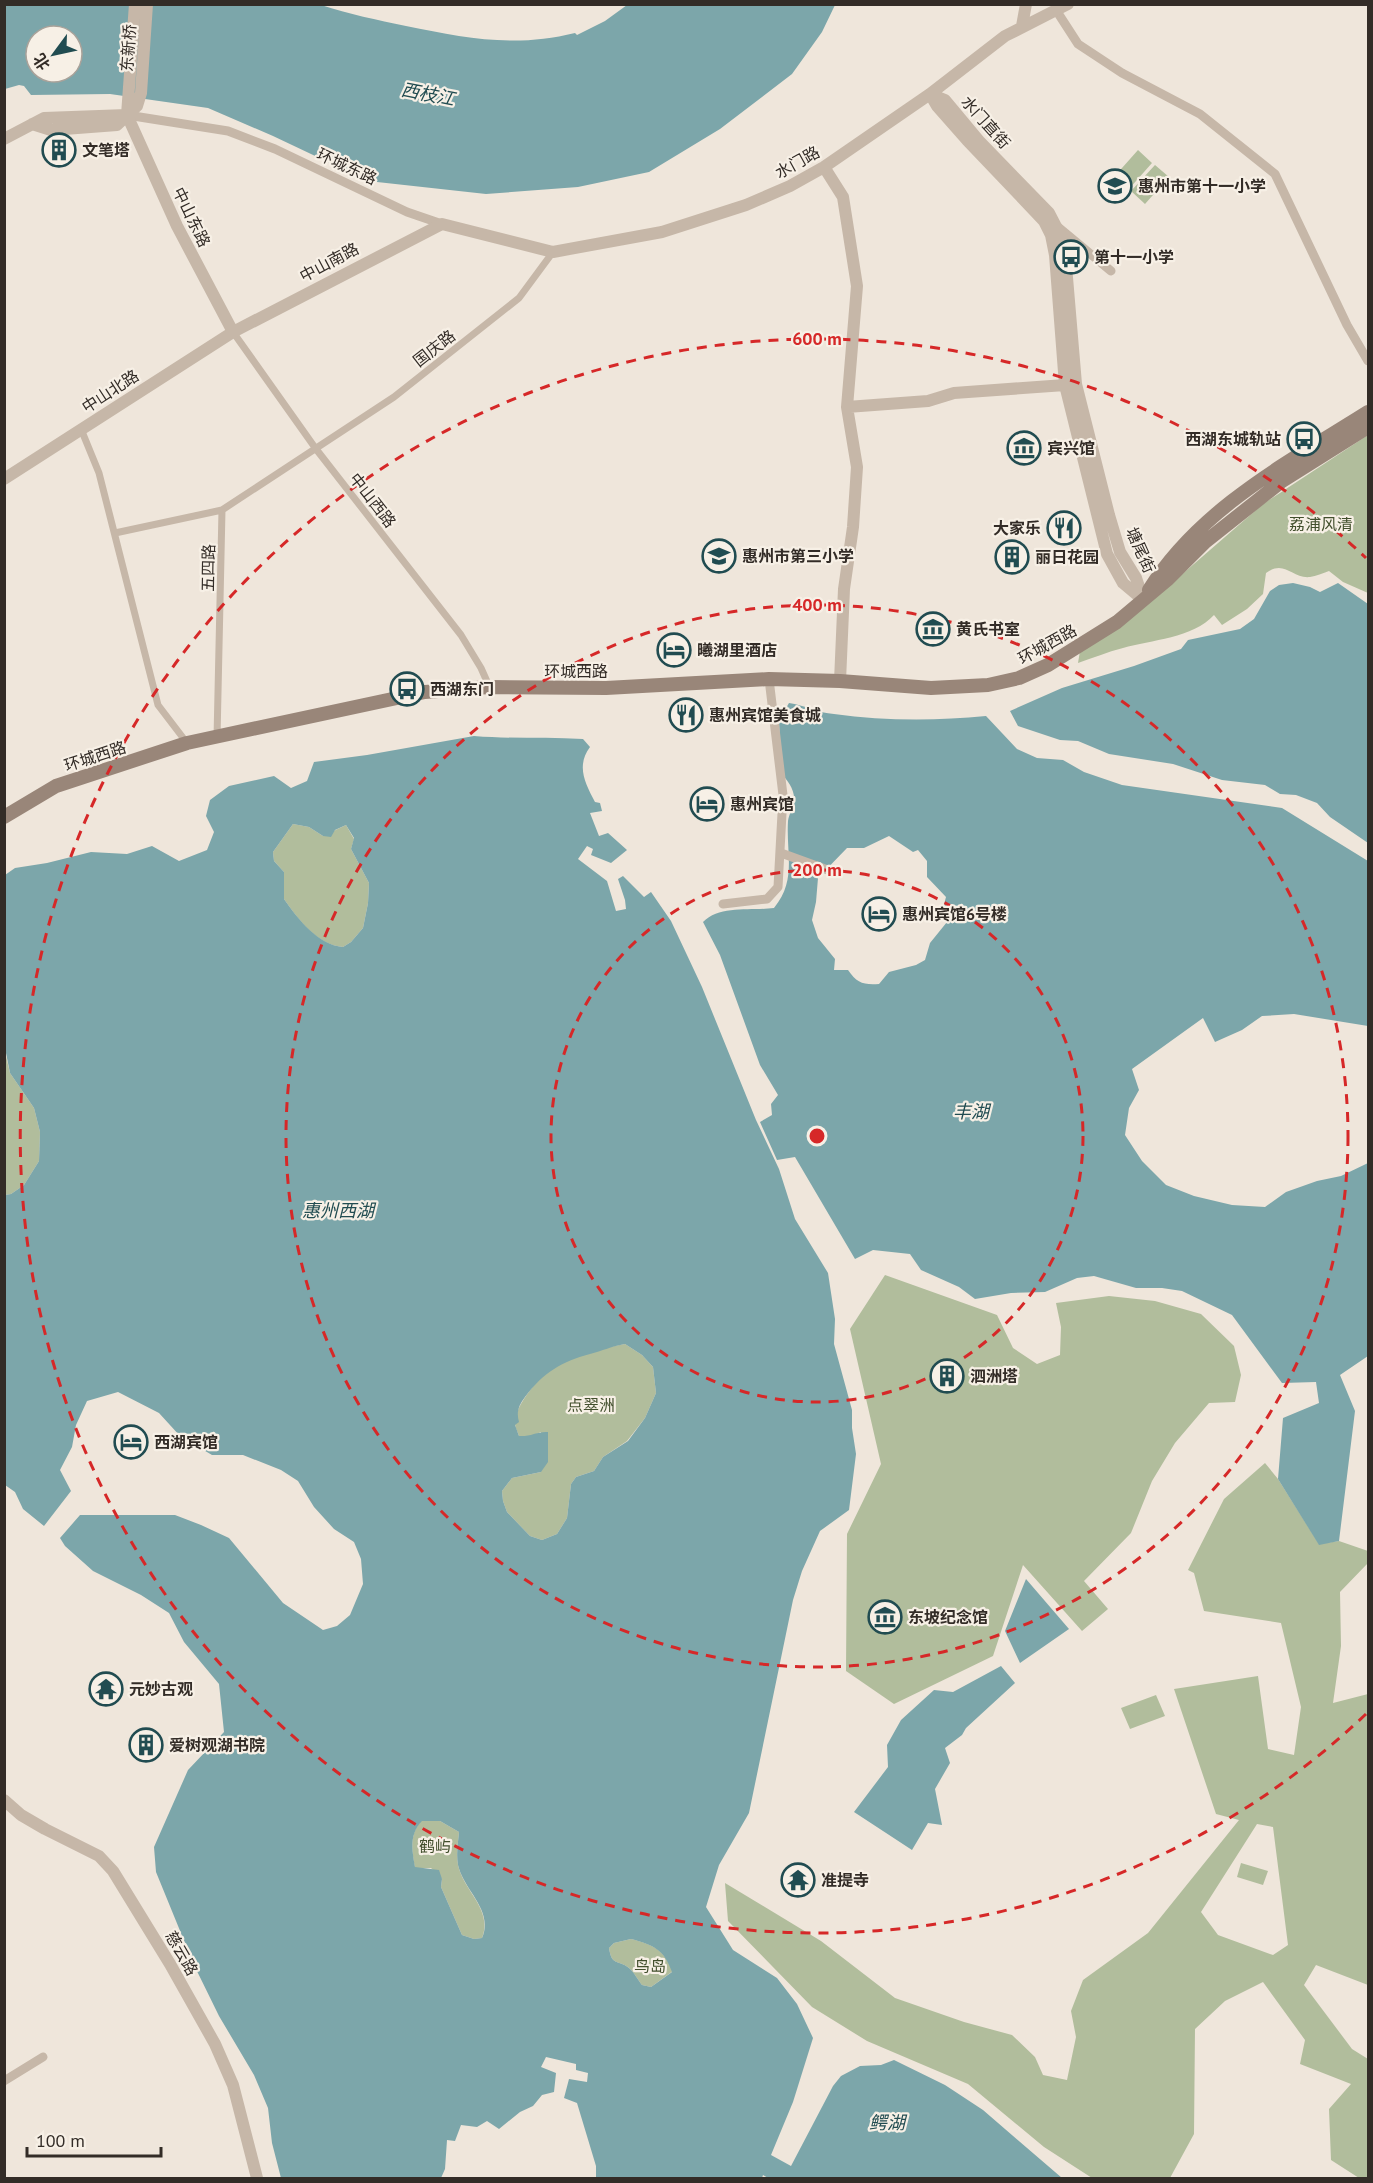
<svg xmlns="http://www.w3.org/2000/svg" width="1373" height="2183" font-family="'PT Sans','Noto Sans SC',sans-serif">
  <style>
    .green { fill: #b1bd9c; fill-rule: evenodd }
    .water { fill: #7ca6aa; fill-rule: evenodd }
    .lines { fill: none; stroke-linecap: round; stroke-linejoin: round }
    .pedestrian { stroke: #c6b7a8; stroke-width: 7 }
    .minor { stroke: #c6b7a8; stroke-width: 9 }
    .tertiary { stroke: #c6b7a8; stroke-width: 12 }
    .secondary { stroke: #998679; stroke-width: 14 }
    .ring { fill: none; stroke: #d62828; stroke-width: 3; stroke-dasharray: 10 8 }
    .labels { text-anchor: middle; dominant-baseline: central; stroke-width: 4.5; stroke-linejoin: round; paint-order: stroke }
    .street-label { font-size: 16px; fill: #332c27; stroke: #f7f0e6 }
    .poi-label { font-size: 16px; font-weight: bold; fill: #332c27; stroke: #f7f0e6; text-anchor: start }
    .park-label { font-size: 16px; fill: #424f2d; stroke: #f7f0e6 }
    .water-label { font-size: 18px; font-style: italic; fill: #214c51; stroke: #f7f0e6 }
    .centre { fill: #d62828; stroke: #f7f0e6; stroke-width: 3 }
    .ring-label { font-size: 18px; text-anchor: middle; font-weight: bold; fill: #d62828; stroke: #f7f0e6; stroke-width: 4.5; stroke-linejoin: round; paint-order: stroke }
  </style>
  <rect width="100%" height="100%" fill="#efe6db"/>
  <path class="green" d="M1138 150 1152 163 1128 190 1114 177Z
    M1155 165 1169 177 1145 204 1131 191Z
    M1368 435V593L1343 582 1329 571C1323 573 1316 576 1310 577 1292 579 1285 559 1266 573L1263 594 1247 609 1222 625 1214 615C1193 638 1151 640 1123 648 1107 652 1093 658 1078 663L1080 651 1157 596 1263 504Z
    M293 824 309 827 323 836 346 825 354 839 351 849 369 883 368 903 363 928 351 942 343 947C317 945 298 919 284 899V872L274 861 273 852Z
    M4 1048 10 1073 34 1108 40 1132 39 1161 24 1185 11 1194 5 1195Z
    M885 1275 997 1315 1013 1348 1037 1364 1060 1355 1061 1327 1056 1303 1109 1296 1155 1301 1201 1314 1234 1346 1241 1375 1235 1402 1209 1403 1175 1443 1152 1481 1131 1533 1084 1581 1108 1609 1082 1631 1023 1565 993 1656 894 1704 846 1671 847 1534 881 1464 850 1329Z
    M625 1344 642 1355 653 1367 656 1393 645 1418 627 1441 603 1457 594 1471 576 1477 571 1484 567 1518 557 1534 542 1540 530 1536 507 1512 503 1501 502 1491 512 1478 541 1472V1432L529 1437 519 1436C518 1432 515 1428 515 1423 515 1405 539 1377 554 1367 571 1357 605 1347 625 1344Z
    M1265 1463 1278 1479 1319 1544 1339 1541 1368 1551V1563L1340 1592 1341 1646 1333 1703 1368 1694V1985L1316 1965 1304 1985 1352 2049 1368 2059V2178H1359L1331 2160 1329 2109 1351 2084 1300 2064 1305 2040 1263 1982 1225 2001 1195 2029 1194 2134 1170 2178H1092L1044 2147 968 2084 867 2041 812 2007 728 1921 725 1883 821 1941 895 1998 964 2022 1012 2035 1035 2057 1043 2075 1067 2080 1076 2037 1071 2011 1083 1980 1148 1933 1239 1820 1216 1814 1174 1689 1258 1676 1268 1749 1294 1755 1301 1707 1281 1623 1204 1611 1194 1573 1188 1570 1224 1499ZM1257 1824 1273 1827 1288 1945 1273 1955 1218 1935 1201 1912Z
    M1156 1695 1165 1716 1130 1729 1121 1708Z
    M421 1821H440L459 1832C458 1843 456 1854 458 1865 464 1892 493 1909 482 1938L474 1939 462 1935 441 1887 442 1879 431 1868H415C412 1851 409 1835 421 1821Z
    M1241 1863 1268 1871 1263 1885 1237 1877Z
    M631 1939C654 1945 663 1949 673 1971L651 1987 642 1985C638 1980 634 1972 629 1968 618 1959 612 1967 609 1948L614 1943Z"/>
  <path class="water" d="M4 5H321C349 14 377 20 406 26 465 38 515 48 575 33L577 35 605 21 627 5H835L822 32 792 74 720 129 649 172 578 187 486 194 368 181 273 136 208 108 110 94 31 95 24 86 19 85 5 89ZM36 36H72V72H36Z
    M1293 583 1310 587 1320 592 1338 583 1368 604V843L1330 817 1317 803 1296 795 1280 794 1265 785 1222 780 1173 764 1109 754 1078 741 1060 740 1018 726 1010 711 1062 688 1134 666 1181 649 1188 640 1240 629 1254 619 1270 591 1279 585Z
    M789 703C804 705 818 713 834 714 884 721 936 721 986 716L1017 749 1037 758 1063 760 1084 772 1122 785 1282 808 1368 861V1026L1294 1014 1262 1016 1242 1030 1215 1042 1203 1018 1132 1069 1139 1090 1129 1108 1125 1135 1142 1161 1166 1185 1194 1196 1232 1205 1265 1207 1286 1192 1317 1181 1341 1176 1368 1163V1356L1340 1375 1355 1411 1339 1541 1319 1545 1278 1479 1283 1418 1319 1403 1316 1382 1282 1383 1232 1315 1182 1291 1162 1288H1136L1094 1276 1077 1278 1045 1292 1011 1293 975 1299 959 1287 921 1270 910 1254 873 1250 855 1259 795 1157 777 1160 760 1122 772 1115 771 1104 778 1095 760 1065 720 955 703 922C720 905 751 911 774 908 797 880 786 854 788 821 789 814 794 806 794 798 794 789 787 779 781 774L779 720ZM889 836 913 852 918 850 927 861V877L946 897 943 908 947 922 930 943 925 960 916 965 889 972 879 984C863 985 857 983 848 970H834L835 959 818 938 812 920 816 902 818 878 847 848H864Z
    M474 736C510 739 547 737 583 739L590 747C576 766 585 783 595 802L600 803 602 811 590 813 599 836 608 833 627 850 611 863 591 855 593 849 587 846 578 859 607 881 616 911 626 909 625 900 618 879 623 876 644 897 651 892 671 921 702 987 756 1120 779 1169 795 1219 828 1273 835 1319 834 1344 852 1410V1428L856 1454 849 1510 820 1531 802 1571 793 1600 749 1813 719 1865 706 1907 733 1950 777 1978 797 2004 813 2038 793 2102 771 2155 791 2166 833 2086 841 2076 860 2066 881 2065 894 2060 945 2085 983 2110 1062 2178H768L763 2175 762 2178H596V2166L577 2103 564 2098 569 2079 587 2082 588 2073 576 2070V2064L546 2057 541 2067 556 2073 554 2092 542 2095 533 2106 520 2112 499 2129 487 2121 477 2127 461 2125 455 2141 447 2140 445 2169 441 2178H281L272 2143 268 2108 254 2075 219 2016 194 1965 156 1872 154 1847 188 1770 224 1732 219 1684 184 1642 169 1613 141 1595 93 1571 65 1546 60 1538 80 1515H175L201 1525 229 1538 283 1603 323 1630 337 1626 350 1615 363 1584 361 1559 354 1542 334 1529 314 1507 298 1481 281 1470 243 1455H212L180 1436 159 1413 118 1392 87 1401 76 1425 72 1447 60 1470 71 1491 44 1526 23 1509 15 1492 5 1485V1195L11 1194 24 1185 39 1161 40 1132 34 1108 10 1073 5 1048V875L15 868 47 863 91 852 127 854 152 846 179 861 207 850 214 832 206 816 210 800 229 786 274 776 291 788 307 781 314 762 367 755ZM293 824 309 827 323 836 331 837 335 830 346 825 354 838 351 849 369 883 368 903 363 928 351 942 343 947C318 945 298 919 284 899V872L274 861 273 852ZM625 1344 642 1355 653 1367 656 1393 645 1418 628 1441 603 1457 594 1471 576 1477 571 1484 567 1518 557 1534 542 1540 530 1536 507 1512 503 1501 502 1491 512 1478 541 1472 548 1462V1432C538 1431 530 1437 519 1436L515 1425 519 1422C516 1412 519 1405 525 1397 544 1372 561 1362 590 1354 602 1351 612 1346 625 1344ZM422 1821H440L459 1832C458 1843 456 1854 458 1865 464 1891 494 1910 482 1938L474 1939 462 1935 441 1887 442 1879 439 1870 415 1867C412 1851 409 1834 422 1821ZM631 1939C653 1945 664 1949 672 1972L651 1987 642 1985C638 1980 634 1972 629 1968 618 1959 612 1967 609 1948L614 1943Z
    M1026 1579 1069 1629 1020 1663 1005 1631Z
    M1001 1666 1015 1683 966 1728 962 1735 945 1748 950 1763 935 1789 942 1825 928 1823 912 1850 854 1812 888 1767 887 1745 901 1720 934 1690 953 1692Z"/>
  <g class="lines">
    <path class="pedestrian" d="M233 332 316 449 461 635 481 668 489 686
      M81 429 99 473 158 705 187 743
      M115 533 222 510
      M217 738 222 510 394 397 519 298 553 252"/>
    <path class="minor" d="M1056 10 1078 44 1122 73 1200 114 1275 174 1347 325 1368 361
      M127 115 228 131 275 149 407 212 442 224
      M1058 227 1111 271
      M781 853 836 873
      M723 904 767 899 778 887 783 795 769 679
      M4 2081 43 2057"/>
    <path class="tertiary" d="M135 4 127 115 177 226 233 332
      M1022 26 1026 4
      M930 94 945 100 980 142 1049 213 1064 242 1076 384 1109 515 1120 552 1136 578 1143 599
      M930 94 937 106 967 140 1044 221 1051 235 1055 255 1065 385 1107 554 1123 583 1142 599
      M32 124 51 130 117 125 137 106 141 93 147 4
      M4 139 44 118 127 115
      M824 167 843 197 857 286 847 407 928 401 954 393 1065 385
      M4 479 233 332 442 224 553 252 662 232 746 205 790 186 824 167 930 94 1005 36 1068 4
      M840 681 844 589 853 527 857 467 847 407
      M4 1800 21 1815 45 1829 99 1856 113 1871 170 1964 215 2044 233 2085 257 2178"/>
    <path class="secondary" d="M1149 590C1200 508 1289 462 1368 412
      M4 817 56 786 187 743 425 692 489 687 606 688 769 679 840 681 931 688 988 685 1019 678 1048 665 1117 622 1167 580 1205 542 1282 481 1368 427"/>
  </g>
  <g class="ring">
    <circle cx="817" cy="1136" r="266"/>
    <circle cx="817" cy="1136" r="531"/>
    <path d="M1366 1714A797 797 0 1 1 1366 558"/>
  </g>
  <defs>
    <g id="building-ring" transform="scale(1.725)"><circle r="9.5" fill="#f7f0e6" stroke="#214c51" stroke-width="1.5"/><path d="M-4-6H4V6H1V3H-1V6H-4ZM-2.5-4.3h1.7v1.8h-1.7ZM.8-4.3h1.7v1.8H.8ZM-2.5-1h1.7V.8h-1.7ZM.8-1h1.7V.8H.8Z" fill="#214c51"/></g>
    <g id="school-ring" transform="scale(1.725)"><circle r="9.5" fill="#f7f0e6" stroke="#214c51" stroke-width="1.5"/><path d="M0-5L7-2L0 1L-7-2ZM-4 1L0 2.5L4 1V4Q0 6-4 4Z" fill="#214c51"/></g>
    <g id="bus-ring" transform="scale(1.725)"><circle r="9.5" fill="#f7f0e6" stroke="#214c51" stroke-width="1.5"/><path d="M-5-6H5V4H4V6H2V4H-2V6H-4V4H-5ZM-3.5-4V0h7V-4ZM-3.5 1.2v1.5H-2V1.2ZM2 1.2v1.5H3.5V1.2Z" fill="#214c51"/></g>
    <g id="museum-ring" transform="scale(1.725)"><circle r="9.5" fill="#f7f0e6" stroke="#214c51" stroke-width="1.5"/><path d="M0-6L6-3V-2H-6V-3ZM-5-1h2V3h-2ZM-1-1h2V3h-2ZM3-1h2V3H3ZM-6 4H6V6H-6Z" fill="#214c51"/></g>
    <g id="restaurant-ring" transform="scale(1.725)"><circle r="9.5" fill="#f7f0e6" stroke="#214c51" stroke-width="1.5"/><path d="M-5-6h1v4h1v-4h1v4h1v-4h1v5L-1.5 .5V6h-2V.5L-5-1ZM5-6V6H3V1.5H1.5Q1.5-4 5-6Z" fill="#214c51"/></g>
    <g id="hotel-ring" transform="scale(1.725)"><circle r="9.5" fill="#f7f0e6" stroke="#214c51" stroke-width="1.5"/><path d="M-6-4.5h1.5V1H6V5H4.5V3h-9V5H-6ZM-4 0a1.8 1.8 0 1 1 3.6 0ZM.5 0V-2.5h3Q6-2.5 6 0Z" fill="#214c51"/></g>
    <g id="temple-ring" transform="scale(1.725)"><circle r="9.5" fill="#f7f0e6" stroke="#214c51" stroke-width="1.5"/><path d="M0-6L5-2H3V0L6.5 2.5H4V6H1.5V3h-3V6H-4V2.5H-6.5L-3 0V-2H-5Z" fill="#214c51"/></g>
  </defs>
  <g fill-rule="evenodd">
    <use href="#building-ring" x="59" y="150"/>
    <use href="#school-ring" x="1115" y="186"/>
    <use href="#bus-ring" x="1071" y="257"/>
    <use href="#bus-ring" x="1304" y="439"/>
    <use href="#museum-ring" x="1024" y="448"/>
    <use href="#restaurant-ring" x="1064" y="528"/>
    <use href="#school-ring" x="719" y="556"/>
    <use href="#building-ring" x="1012" y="557"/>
    <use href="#museum-ring" x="933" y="629"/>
    <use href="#hotel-ring" x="674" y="650"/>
    <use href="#bus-ring" x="407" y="689"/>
    <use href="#restaurant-ring" x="686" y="715"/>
    <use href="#hotel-ring" x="707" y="804"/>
    <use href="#hotel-ring" x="879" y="914"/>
    <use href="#building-ring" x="947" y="1376"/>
    <use href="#hotel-ring" x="131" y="1442"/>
    <use href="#museum-ring" x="885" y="1617"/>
    <use href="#temple-ring" x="106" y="1689"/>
    <use href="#building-ring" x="146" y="1745"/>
    <use href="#temple-ring" x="798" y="1880"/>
  </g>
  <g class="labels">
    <g class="street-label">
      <text transform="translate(128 48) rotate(-86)">东新桥</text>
      <text transform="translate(986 122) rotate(48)">水门直街</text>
      <text transform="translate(797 162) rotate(-29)">水门路</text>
      <text transform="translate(347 166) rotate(25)">环城东路</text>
      <text transform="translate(192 217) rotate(64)">中山东路</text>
      <text transform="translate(329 262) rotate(-28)">中山南路</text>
      <text transform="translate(434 348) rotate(-38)">国庆路</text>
      <text transform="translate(110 391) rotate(-33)">中山北路</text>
      <text transform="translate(373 500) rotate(52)">中山西路</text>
      <text transform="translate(1141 550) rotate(66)">塘尾街</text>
      <text transform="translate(208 568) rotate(-89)">五四路</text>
      <text transform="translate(1047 644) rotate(-29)">环城西路</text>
      <text x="576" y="671">环城西路</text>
      <text transform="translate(95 756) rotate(-18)">环城西路</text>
      <text transform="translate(182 1953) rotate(60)">慈云路</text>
    </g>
    <g class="poi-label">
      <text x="82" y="150">文笔塔</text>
      <text x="1138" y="186">惠州市第十一小学</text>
      <text x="1094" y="257">第十一小学</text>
      <text x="1281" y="439" text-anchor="end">西湖东城轨站</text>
      <text x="1047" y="448">宾兴馆</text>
      <text x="1041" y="528" text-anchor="end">大家乐</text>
      <text x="742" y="556">惠州市第三小学</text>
      <text x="1035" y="557">丽日花园</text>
      <text x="956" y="629">黄氏书室</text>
      <text x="697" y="650">曦湖里酒店</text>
      <text x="430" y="689">西湖东门</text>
      <text x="709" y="715">惠州宾馆美食城</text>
      <text x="730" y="804">惠州宾馆</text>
      <text x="902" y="914">惠州宾馆6号楼</text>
      <text x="970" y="1376">泗洲塔</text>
      <text x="154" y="1442">西湖宾馆</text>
      <text x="908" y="1617">东坡纪念馆</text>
      <text x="129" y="1689">元妙古观</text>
      <text x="169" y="1745">爱树观湖书院</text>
      <text x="821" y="1880">准提寺</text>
    </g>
    <g class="park-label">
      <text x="1321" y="524">荔浦风清</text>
      <text x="591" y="1405">点翠洲</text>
      <text x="435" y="1846">鹤屿</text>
      <text x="650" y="1966">鸟岛</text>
    </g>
    <g class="water-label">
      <text transform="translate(428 94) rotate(11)">西枝江</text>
      <text x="971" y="1111">丰湖</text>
      <text x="338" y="1210">惠州西湖</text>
      <text x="887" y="2122">鳄湖</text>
    </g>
  </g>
  <circle cx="817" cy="1136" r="9" class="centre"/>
  <g class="ring-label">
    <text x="817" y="345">600 m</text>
    <text x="817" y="611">400 m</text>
    <text x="817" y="876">200 m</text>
  </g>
  <rect width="1373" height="2183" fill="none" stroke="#332c27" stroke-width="12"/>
  <g transform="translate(54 54) rotate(237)"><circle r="28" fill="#f7f0e6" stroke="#a9a29a" stroke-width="1.5"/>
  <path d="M0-4.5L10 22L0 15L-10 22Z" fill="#214c51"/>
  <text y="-9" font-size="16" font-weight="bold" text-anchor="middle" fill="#332c27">北</text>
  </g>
  <path d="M27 2147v9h134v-9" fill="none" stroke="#332c27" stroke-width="3"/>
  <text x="36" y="2147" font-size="18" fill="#332c27" stroke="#f7f0e6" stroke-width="4.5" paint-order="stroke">100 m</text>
</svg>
